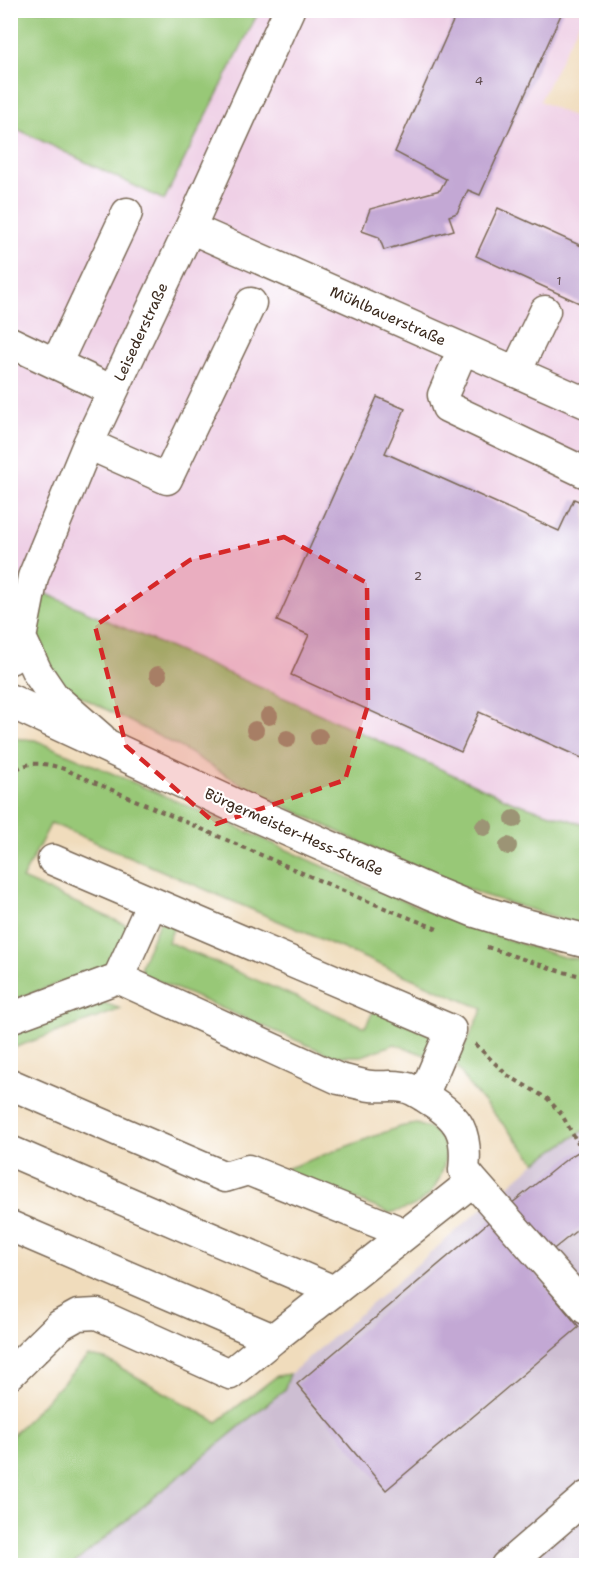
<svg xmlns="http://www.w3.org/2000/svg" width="597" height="1576" font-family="'Shantell Sans',sans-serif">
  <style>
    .built { fill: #efd0e6 }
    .industrial { fill: #cdbed2 }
    .green { fill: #98c877; stroke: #6a794a; stroke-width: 1.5 }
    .building { fill: #c3a8d4 }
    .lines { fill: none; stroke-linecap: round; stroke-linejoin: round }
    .minor-casing { stroke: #7a6855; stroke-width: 33 }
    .major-casing { stroke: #7a6855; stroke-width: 36 }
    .path { stroke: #7a6855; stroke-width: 4; stroke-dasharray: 4.5 4.5; stroke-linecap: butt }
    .minor { stroke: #fff; stroke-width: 30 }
    .major { stroke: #fff; stroke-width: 33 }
    .tree { fill: #9c9474 }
    .marked { fill: #d62828; fill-opacity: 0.2; stroke: #d62828; stroke-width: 4.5; stroke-dasharray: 12 8; stroke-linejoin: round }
    .labels { text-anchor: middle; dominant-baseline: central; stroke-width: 4.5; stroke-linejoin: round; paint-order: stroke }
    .number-label { font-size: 12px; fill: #5d4a4c }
    .street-label { font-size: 15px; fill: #3b2a1e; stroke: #fff }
  </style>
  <rect width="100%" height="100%" fill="#fff"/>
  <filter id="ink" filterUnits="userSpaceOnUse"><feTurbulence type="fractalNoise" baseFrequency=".0167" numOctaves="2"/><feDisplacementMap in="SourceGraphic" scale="12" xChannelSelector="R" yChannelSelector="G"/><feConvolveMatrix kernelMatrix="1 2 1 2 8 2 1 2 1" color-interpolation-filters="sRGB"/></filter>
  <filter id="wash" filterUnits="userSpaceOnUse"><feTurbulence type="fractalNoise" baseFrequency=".008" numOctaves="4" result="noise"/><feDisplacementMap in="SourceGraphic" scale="24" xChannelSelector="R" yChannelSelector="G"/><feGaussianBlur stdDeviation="1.35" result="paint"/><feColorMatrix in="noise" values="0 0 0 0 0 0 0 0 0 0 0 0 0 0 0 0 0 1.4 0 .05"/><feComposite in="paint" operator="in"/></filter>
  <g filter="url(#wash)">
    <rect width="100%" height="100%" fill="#f0dcbc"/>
    <path class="built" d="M259 11H585L540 101 586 123V825L513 802 289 700 29 586 21 606 11 601 10 126 164 200Z"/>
    <path class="industrial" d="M586 1129V1565L72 1566 284 1390 290 1374 536 1162Z"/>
    <path class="green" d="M10 11 11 10 259 11 164 200 11 126Z
      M42 592 289 700 513 802 586 825V925L571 922 480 894 382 853 248 788 178 746 64 688 38 646V617Z
      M10 738 35 740 232 825 367 886 468 927 563 957 586 960V1129L536 1162 468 1084 456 1064 483 1009 51 823 22 879 133 928 108 965 11 1001Z
      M160 921 174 927 168 942 365 1027 374 1010 434 1036 425 1055 395 1044 362 1056H333L142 974 141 965Z
      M93 999 121 1009 11 1049V1029Z
      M417 1124C424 1127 434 1129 438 1135 454 1152 440 1187 424 1199 414 1208 401 1210 389 1213L283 1170 399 1127Z
      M88 1356 105 1359 217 1422 277 1376 290 1374 284 1390 72 1565H11V1437Z"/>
    <g id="blocks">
      <path class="building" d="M458 10H563L480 195 468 190 457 213 449 216 454 230 384 250 379 237 362 231 370 209 440 190 446 179 395 152Z
        M498 208 586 248V306L476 256Z
        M377 397 405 409 385 453 559 531 574 499 586 504V760L479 712 461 752 291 675 309 635 277 621Z
        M586 1147V1223L530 1268 579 1327 386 1490 297 1384 490 1221 568 1158Z"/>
    </g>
  </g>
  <g filter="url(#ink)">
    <use href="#blocks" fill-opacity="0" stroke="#7a6855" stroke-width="1.5"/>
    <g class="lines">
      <g class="minor-casing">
        <path id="minor" d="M190 228 586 403
          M10 342 113 391
          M463 349 443 395 447 407 584 472 586 471
          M56 364 127 213
          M516 372 545 311
          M88 444 167 479 251 303
          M21 638 37 672 54 697 101 738
          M10 659 21 638 33 577 88 444 190 228 289 10
          M53 860 451 1030 423 1096
          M118 978 152 903
          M10 1018 118 978 339 1079C350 1081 361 1085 371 1086 382 1087 392 1085 403 1087 412 1088 420 1094 428 1099 460 1118 468 1133 464 1170L473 1181
          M10 1084 225 1177 248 1170 406 1234 473 1181 586 1309
          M10 1151 334 1291 406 1234
          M10 1226 273 1339 334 1291
          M10 1374 60 1325 78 1315 97 1314 230 1374 273 1339
          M506 1566 586 1497"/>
      </g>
      <g class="major-casing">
        <path id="major" d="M10 701 240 808 430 892 474 910 523 925 586 941"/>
      </g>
      <path class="path" d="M10 775C24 759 47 763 64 769L362 899 440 930
        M487 947 559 971 586 977
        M475 1044 507 1075 548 1099 562 1115 577 1142 586 1138"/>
      <use href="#minor" class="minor"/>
      <use href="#major" class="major"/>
    </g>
    <g class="tree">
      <circle cx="158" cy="675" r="9"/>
      <circle cx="269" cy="716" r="9"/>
      <circle cx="255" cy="730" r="9"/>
      <circle cx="319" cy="737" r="9"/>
      <circle cx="287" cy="739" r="9"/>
      <circle cx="514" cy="819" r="9"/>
      <circle cx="484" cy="827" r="9"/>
      <circle cx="508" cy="846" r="9"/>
    </g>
  </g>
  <path class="marked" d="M284 537 367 583 368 705 345 780 216 824 126 746 95 626 190 560Z"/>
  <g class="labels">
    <g class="number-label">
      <text x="479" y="81">4</text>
      <text x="559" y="281">1</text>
      <text x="418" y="576">2</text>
    </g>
    <g class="street-label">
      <text transform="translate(388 316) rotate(24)">Mühlbauerstraße</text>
      <text transform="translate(141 332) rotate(-65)">Leisederstraße</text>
      <text transform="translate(294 832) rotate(24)">Bürgermeister-Hess-Straße</text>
    </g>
  </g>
  <rect width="597" height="1576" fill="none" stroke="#fff" stroke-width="36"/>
</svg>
